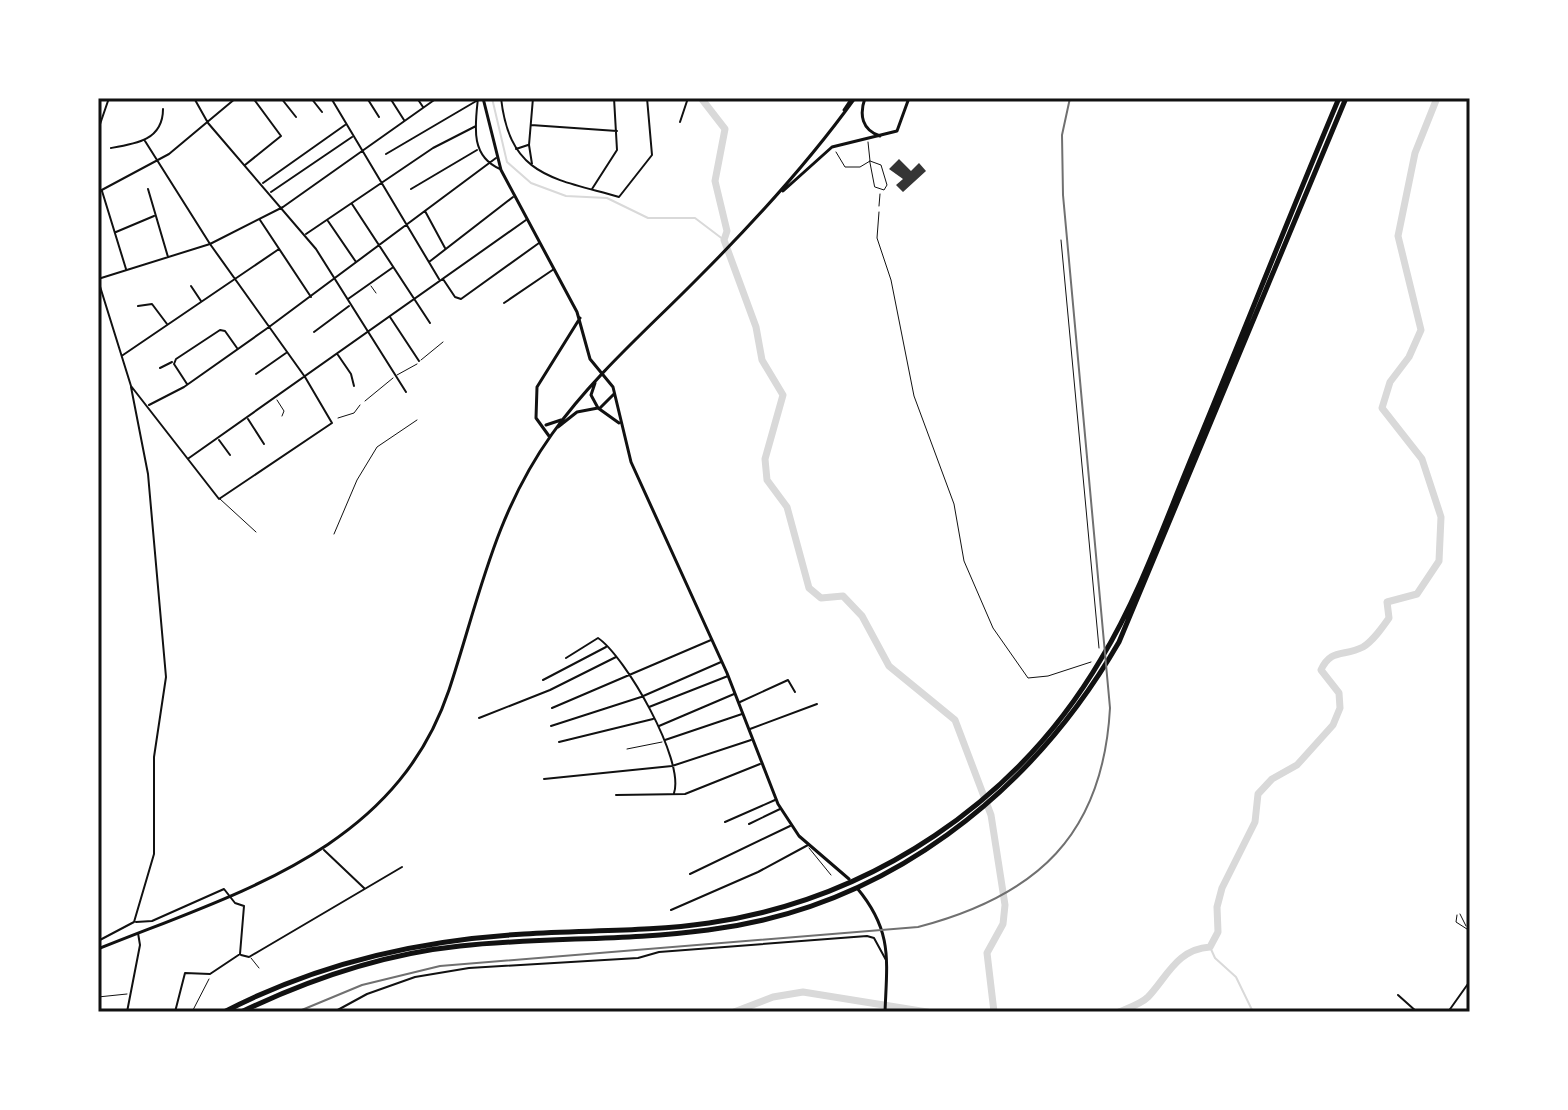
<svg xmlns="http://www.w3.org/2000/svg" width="1568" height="1110" font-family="'Source Serif 4',serif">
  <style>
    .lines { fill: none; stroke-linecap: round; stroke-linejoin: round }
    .stream { stroke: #d9d9d9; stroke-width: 2 }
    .river { stroke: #d9d9d9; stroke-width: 7 }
    .building { fill: #353535 }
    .path { stroke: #111; stroke-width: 1 }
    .service { stroke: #111; stroke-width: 1 }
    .minor { stroke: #111; stroke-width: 2 }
    .secondary { stroke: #111; stroke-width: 3 }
    .motorway { stroke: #111; stroke-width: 5 }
    .rail { stroke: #707070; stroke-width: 2 }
    .neatline { fill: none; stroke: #111; stroke-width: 3 }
  </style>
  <rect width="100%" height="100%" fill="#fff"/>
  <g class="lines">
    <path class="stream" d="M492 98 507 162 531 183 566 196 607 198 648 218H695L724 240
      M1210 947 1215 958 1236 977 1253 1012"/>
    <path class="river" d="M701 98 725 129 715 181 727 231 724 240 756 327 762 360 783 395 765 459 767 480 787 507 809 588 821 598 843 596 862 616 889 666 955 720 991 815 1005 905 1003 924 987 953 994 1012
      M734 1012 773 997 803 992 927 1012
      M1119 1012C1128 1008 1141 1004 1148 997 1167 977 1177 949 1210 947L1218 932 1217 907 1222 888 1255 822 1258 794 1272 779 1297 765 1333 725 1340 708 1339 693 1321 670C1331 648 1344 657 1363 647 1373 641 1382 628 1389 618L1387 602 1417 594 1439 561 1441 517 1422 459 1382 408 1390 382 1409 357 1421 330 1398 236 1415 153 1437 98"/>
  </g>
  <path class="building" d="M899 159 911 171 919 163 926 171 903 192 896 185 903 179 889 169Z"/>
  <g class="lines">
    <path class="path" d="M879 212 877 238 891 280 914 396 954 504 964 561 993 628 1028 678 1048 676 1091 662
      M1061 240 1099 648
      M338 418 354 413 360 405
      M334 534 357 480 377 447 417 420
      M192 1012 209 979"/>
    <path class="service" d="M836 152 845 167H860L870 161 868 142
      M870 161 881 165 887 185 884 190 875 187Z
      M879 206 880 194
      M371 286 376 293
      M421 360 443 342
      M397 375 417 364
      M277 400 284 411 282 416
      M365 401 393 378
      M220 499 256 532
      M627 749 662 742
      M809 848 831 875
      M1460 914 1466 926
      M1457 915 1456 922 1470 931
      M251 958 259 968
      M98 997 127 994"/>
    <path class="minor" d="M194 98 208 123 316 249 406 392
      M281 98 296 117
      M311 98 322 112
      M331 98 439 279
      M367 98 379 117
      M390 98 404 120
      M417 98 423 107
      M478 98C475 126 470 156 500 169
      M501 98C510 177 553 178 619 197L652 155 647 98
      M680 122 688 98
      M531 125 617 131
      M98 130 109 98
      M111 148C136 144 163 140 163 109
      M516 149 528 145
      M386 154 478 100
      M532 164 529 145 533 98
      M245 165 281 136 253 98
      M263 183 345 125
      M148 189 168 257
      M411 189 477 150
      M592 189 617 150 614 98
      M102 191 126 269
      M98 192 169 154 236 98
      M271 192 352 137
      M352 204 430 323
      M425 211 445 248
      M260 220 311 297
      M328 221 356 262
      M116 232 154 216
      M306 234 433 148 476 126
      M429 262 513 197
      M98 279 210 244 283 207 437 98
      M443 279 455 297 461 299 539 243
      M98 280 131 386 219 499 332 423 305 377 210 244 145 141
      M191 286 201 301
      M348 299 392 268
      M504 303 554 269
      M138 306 152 304 167 324
      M390 317 419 361
      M314 332 349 306
      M123 355 279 249
      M338 355 351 374 354 386
      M160 368 172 362
      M256 374 286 353
      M187 384 174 364 176 359 220 330 225 331 237 348
      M149 405 184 387 269 327 496 158
      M248 419 264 444
      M219 440 230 455
      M189 458 526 220
      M566 658 598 638C625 656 685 760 674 793
      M543 680 606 647
      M740 702 788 680 795 692
      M649 707 728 676
      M552 708 711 640
      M479 718 550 690 616 657
      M551 726 641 697 721 662
      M659 726 734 694
      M750 729 817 704
      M665 740 742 714
      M559 742 653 719
      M544 779 672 766 751 740
      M616 795 685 794 760 764
      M725 822 775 800
      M749 824 780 809
      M324 850 364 888
      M690 874 790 826
      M671 910 758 872 808 845
      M136 922 152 921 224 889 235 903 244 906 240 954 210 974 185 973 175 1012
      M98 941 134 922 154 854V757L166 677 148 474 131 387
      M241 955 249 957 261 950 402 867
      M1398 995 1417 1012
      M127 1012 140 945 138 933
      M334 1012 367 994 415 977 469 968 638 958 659 952 867 936 874 938 886 960
      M1448 1012 1470 981"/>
    <path class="secondary" d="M483 98 501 170 577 312 590 359 613 387 631 462 727 673 778 804 799 836 849 879
      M865 98C859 115 862 130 880 136
      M844 110 852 98
      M783 191 832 147 897 131 909 98
      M595 383 591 395 598 408
      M600 408 614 394
      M546 425 561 420
      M558 427 577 412 598 408 619 423
      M549 436 536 418 537 387 580 318
      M857 888C893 931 887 960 885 1012
      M98 949C239 892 395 850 449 690 479 599 494 515 552 434 594 375 650 327 700 276 756 220 809 162 855 98"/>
    <path class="motorway" d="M224 1012C318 963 419 940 524 934 586 930 648 932 709 923 872 899 1017 802 1101 659 1141 593 1166 518 1196 447 1244 331 1290 214 1339 98
      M241 1012C310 979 383 954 460 946 542 937 626 941 708 930 886 908 1031 794 1119 642L1346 98"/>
    <path class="rail" d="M297 1012 362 985 440 966 918 927C1037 896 1103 835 1110 708L1063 195 1062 135 1070 98"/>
  </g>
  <rect width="1568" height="1110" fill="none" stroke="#ffffff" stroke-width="200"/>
  <rect x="100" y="100" width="1368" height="910" class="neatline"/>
</svg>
